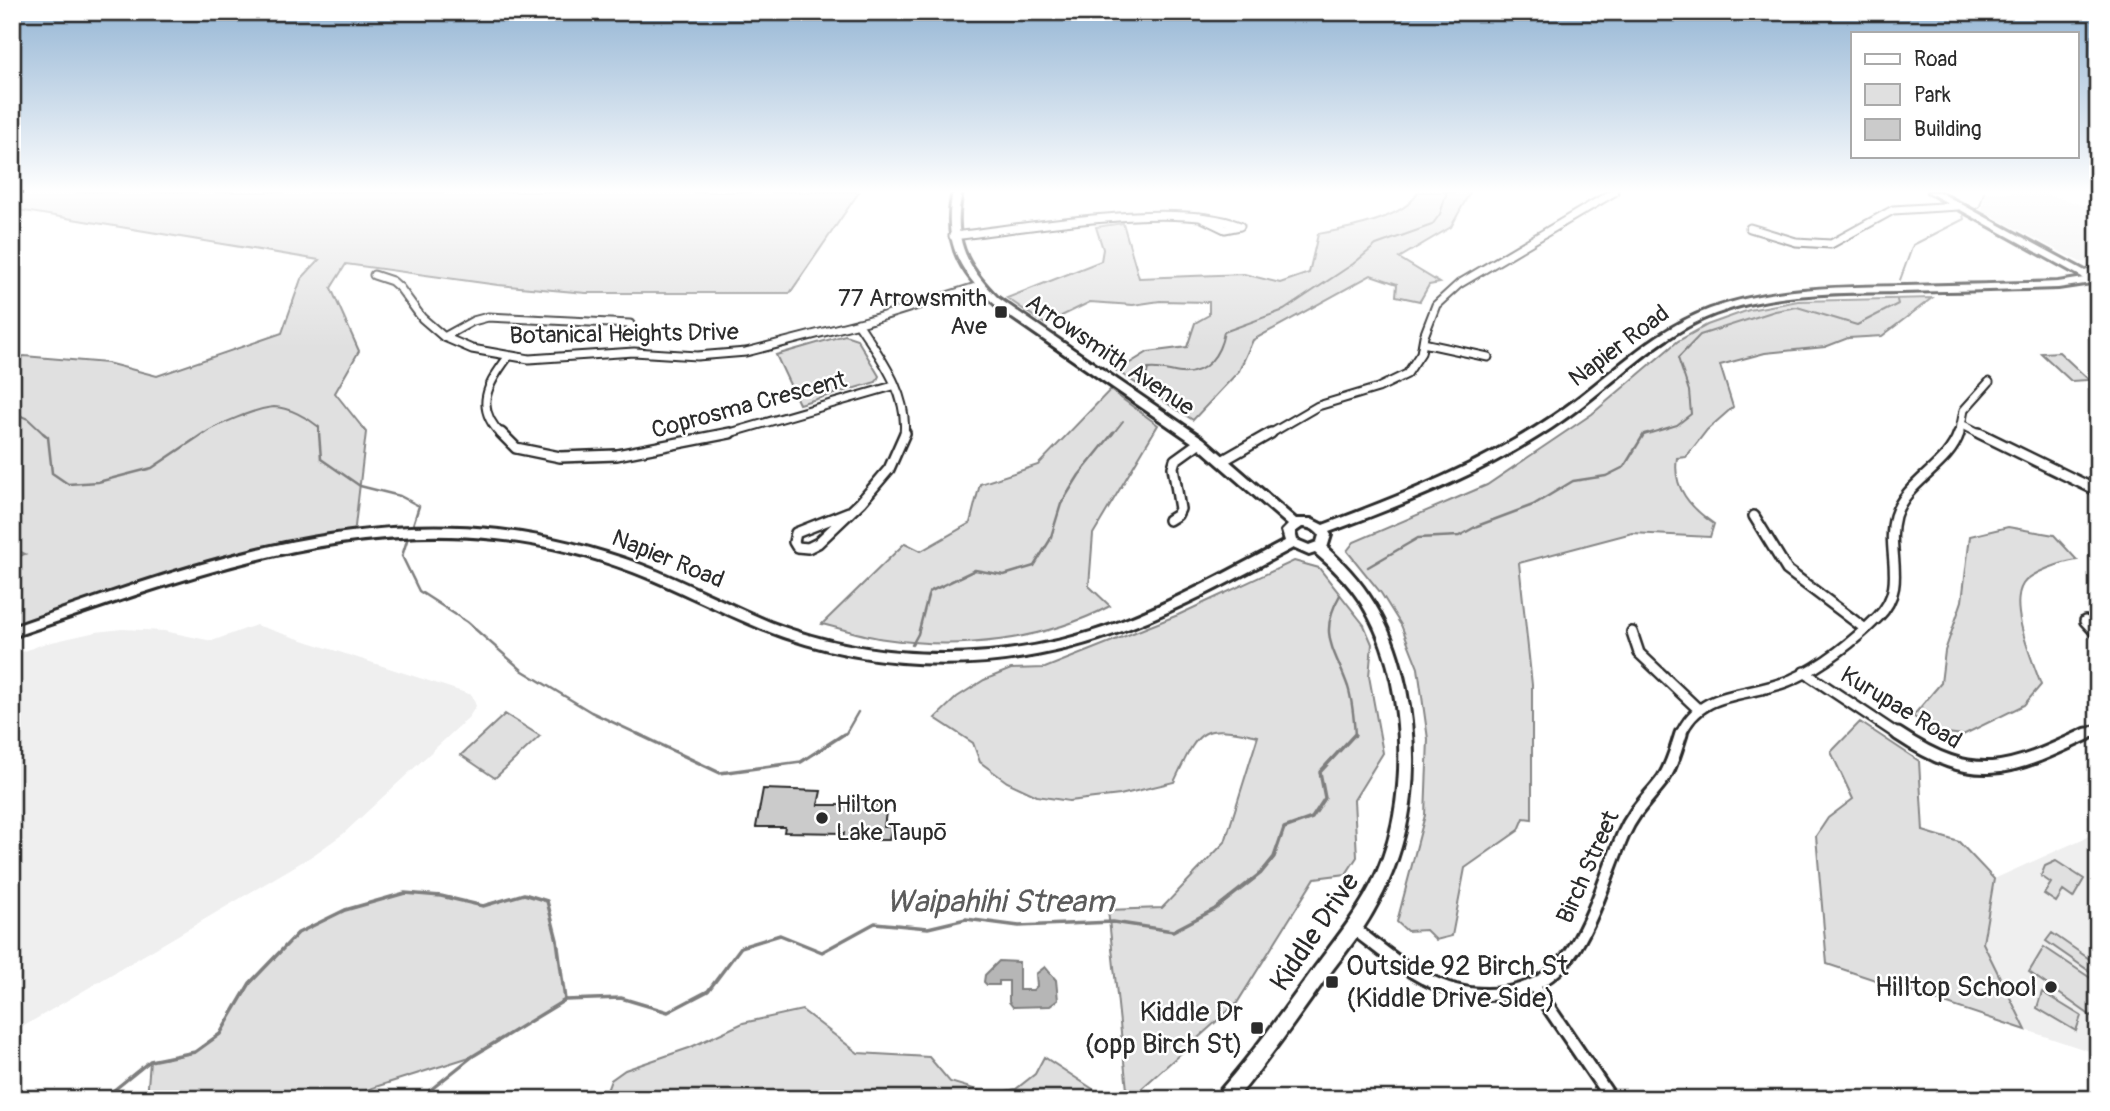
<svg xmlns="http://www.w3.org/2000/svg" width="2110" height="1111" font-family="Pangolin,sans-serif">
  <style>
    .built { fill: #efefef }
    .green { fill: #e0e0e0; stroke: #868686; stroke-width: 2 }
    .water { fill: #b6b6b6; stroke: #7e7e7e; stroke-width: 2 }
    .lines { fill: none; stroke-linecap: round; stroke-linejoin: round }
    .stream-far2 { stroke: #7e7e7e; stroke-width: 2 }
    .stream-far1 { stroke: #7e7e7e; stroke-width: 2.5 }
    .stream { stroke: #7e7e7e; stroke-width: 3.5 }
    .building { fill: #cbcbcb; stroke: #2b2b2b; stroke-width: 2 }
    .street-far2-casing { stroke: #2b2b2b; stroke-width: 11 }
    .street-far1-casing { stroke: #2b2b2b; stroke-width: 14 }
    .street-casing { stroke: #2b2b2b; stroke-width: 17 }
    .secondary-casing { stroke: #2b2b2b; stroke-width: 6 }
    .street-far2 { stroke: #fff; stroke-width: 7 }
    .street-far1 { stroke: #fff; stroke-width: 9 }
    .street { stroke: #fff; stroke-width: 11 }
    .secondary { fill: #fff; fill-rule: evenodd }
    .poi-dot { fill: #2b2b2b; stroke: #fff; stroke-width: 2.5 }
    .labels { text-anchor: middle; dominant-baseline: central; stroke-width: 5; stroke-linejoin: round; paint-order: stroke }
    .poi-label { font-size: 24px; fill: #2b2b2b; stroke: #fff; text-anchor: end }
    .street-label { font-size: 24px; fill: #2b2b2b; stroke: #fff }
    .near-street-label { font-size: 28px; fill: #2b2b2b; stroke: #fff }
    .near-poi-label { font-size: 28px; fill: #2b2b2b; stroke: #fff; text-anchor: end }
    .near-water-label { font-size: 32px; font-style: italic; fill: #5c5c5c; stroke: #fff }
  </style>
  <rect width="100%" height="100%" fill="#fff"/>
  <filter id="ink" filterUnits="userSpaceOnUse"><feTurbulence type="fractalNoise" baseFrequency=".0143" numOctaves="2"/><feDisplacementMap in="SourceGraphic" scale="14" xChannelSelector="R" yChannelSelector="G"/><feConvolveMatrix kernelMatrix="1 2 1 2 8 2 1 2 1" color-interpolation-filters="sRGB"/></filter>
  <g filter="url(#ink)">
    <path class="built" d="M1986 192H2040L2098 210V262H2080L1986 213 1982 210Z
      M256 625 472 695 476 706 469 717 343 834 312 856 12 1033V656L43 644 96 632 122 629 164 631 212 641Z
      M2098 832V1054L2026 1030 1983 943 1994 879Z"/>
    <path class="green" d="M12 192H859L790 293H586L498 285 346 264 331 288 359 351 335 393 366 432 354 535 296 543 12 632V559L25 554 12 548V363L24 356 107 363 157 376 282 333 301 279 319 260 12 209Z
      M1418 192H1470L1451 227 1399 258 1440 283 1429 285 1420 301 1396 296 1397 284 1371 275 1253 340 1239 371 1193 420 1117 371 1148 352 1187 347 1195 323 1209 315V302L1160 301 1133 305 1090 302 1045 324 1007 298 1101 261 1103 249 1096 227 1123 223 1139 278 1244 274 1280 283 1309 273 1318 234C1345 229 1405 219 1418 192Z
      M1932 298 1882 336 1848 338 1825 347 1765 353 1720 365 1733 407 1707 430 1686 457 1677 458C1672 488 1691 508 1714 524L1710 537 1632 533 1519 563 1532 685V819L1524 818 1519 830 1465 868 1452 936 1436 940 1426 930 1407 931 1397 922 1425 815 1428 739 1418 668 1401 625 1381 593 1347 551 1354 542 1487 485 1592 414 1678 341 1707 325 1749 310 1798 301Z
      M845 335 857 339 879 376 876 382 799 404 776 355Z
      M2059 352 2089 380 2071 381 2041 353Z
      M1110 390 1158 425 1093 534 1089 586 1110 606C1043 641 960 650 885 639 864 636 843 629 822 624L905 543 921 551 970 523 980 484 1038 465Z
      M2008 527 2054 535 2077 560C2063 562 2031 572 2023 584 2008 607 2033 661 2041 685L2024 705 1963 735 1931 731 1913 716 1941 683 1945 651 1962 601 1970 536Z
      M1294 561 1319 568 1364 625 1372 644 1369 676 1383 753 1354 800 1357 857 1346 874 1315 878 1237 1003 1142 1088 1138 1099H1128L1108 910 1162 908 1225 842 1258 736C1198 723 1199 730 1174 782L1120 795 1069 801 1037 796 1007 782 980 762 973 743 935 718 957 697 984 680 1011 669 1045 668 1178 615Z
      M505 714 540 736 495 778 461 755Z
      M1860 722 1919 761 1923 831 1959 842 1994 879 1983 943 2026 1030 1827 964 1816 836 1828 818 1853 799 1831 752Z
      M2056 861 2084 879 2073 898 2063 891 2056 902 2044 894 2051 883 2041 876 2045 866Z
      M405 893 441 896 482 906 524 894 547 901 557 940 565 1000 473 1056 372 1088 349 1099H147L150 1061 195 1052 220 1034 250 983 298 933 345 910Z
      M2052 933 2098 965V977L2046 941Z
      M2044 947 2098 983V1011L2094 1018 2029 972Z
      M2042 992 2081 1016 2076 1031 2037 1008Z
      M802 1010 858 1053 929 1057 950 1082 990 1094 1016 1089 1035 1074 1044 1057 1108 1099H604L611 1080 625 1070 689 1048 743 1023Z"/>
    <path class="water" d="M999 961 1019 962V990H1033L1037 986 1036 974 1045 967 1056 980 1058 1000 1050 1006 1013 1007 1009 1002V981H999V985H987L984 982 985 975Z"/>
    <g class="lines">
      <path class="stream-far2" d="M1976 209 1980 206 1984 192
        M1900 280 1913 245 1964 219 1963 215
        M1145 381 1148 369C1160 367 1169 372 1181 373 1206 375 1220 355 1224 332L1284 310 1353 264 1376 245 1432 225 1440 214 1447 192
        M12 412 28 419 45 435
        M202 435C216 425 257 408 274 407 288 407 308 418 319 427V435
        M1112 435 1123 421
        M1644 435 1677 425 1691 414 1689 391 1678 358 1700 335 1775 311 1797 307 1857 325 1898 304 1897 300"/>
      <path class="stream-far1" d="M43 433 48 437 52 473 68 484 98 482 152 468 204 433
        M319 433 321 459 360 486 400 496 419 506 412 528
        M409 534 402 556 419 591 467 622 523 671 591 712 642 736
        M1368 567 1418 538 1459 536 1477 526 1533 505 1573 481 1606 476 1624 467 1644 434 1648 433
        M1340 595C1317 635 1335 649 1348 687 1353 703 1354 719 1355 736
        M912 645 918 634 929 592 975 570 1004 575 1034 566 1050 540 1061 504 1079 475 1113 433
        M841 736 846 733 858 712"/>
      <path class="stream" d="M638 734 720 773 801 762 844 734
        M103 1099 150 1061 195 1052 220 1034 250 983 298 933 345 910 405 893 441 896 483 906 524 894 547 901 557 940 565 1000
        M419 1099 473 1056 565 1000 621 998 668 1012 708 991 741 947 780 935 822 952 875 923 928 928 966 919 1019 926 1113 922 1173 931 1215 909 1261 873 1274 857 1284 828 1312 818 1325 798 1320 772 1355 734"/>
    </g>
    <path class="building" d="M763 789 821 791 818 805H887L884 827H891L889 840H843L844 833 784 832 785 827H756Z"/>
    <g class="lines">
      <g class="street-far2-casing">
        <path id="street-far2" d="M1750 228 1796 242 1831 244 1893 210 1958 206
          M953 236C1025 228 1176 200 1240 226L1225 229 1200 217
          M374 275 392 281 400 288 422 318 444 337 472 349 529 359 634 352 697 356 746 352 867 321 979 286
          M2085 275 2098 269
          M858 323C879 356 909 393 904 435
          M444 337 473 321 488 317 630 324 632 330
          M1423 343 1488 357
          M1961 424 1983 435
          M502 435C473 407 488 384 508 357
          M723 435 893 386
          M1268 435 1318 406 1378 388 1407 374 1421 353 1424 336 1436 305 1459 284 1614 192
          M1959 435 1964 410 1989 382"/>
      </g>
      <g class="street-far1-casing">
        <path id="street-far1" d="M501 433 516 448 560 457 617 455 730 433
          M1979 433 2098 491
          M1222 461 1271 433
          M849 512 796 533 794 542 797 547 808 548 818 543 861 502 889 469 905 433
          M1754 516 1787 570 1864 628
          M1169 520 1177 515 1180 509 1173 467 1175 460 1200 442
          M2085 621 2098 635
          M1632 632 1639 653 1698 709
          M1804 672 1900 736
          M1680 736C1701 686 1751 699 1793 679 1823 666 1855 640 1878 617 1909 586 1885 552 1895 516 1906 481 1948 467 1959 433
          M2083 736 2098 729"/>
      </g>
      <g class="street-casing">
        <path id="street" d="M1898 734C1976 786 2008 771 2087 734
          M1354 929C1377 946 1398 965 1424 978 1477 1006 1541 1000 1575 947 1596 913 1607 872 1623 835 1634 810 1648 799 1663 779 1672 766 1676 749 1681 734
          M1534 986 1611 1099"/>
      </g>
      <g class="secondary-casing">
        <path id="secondary" d="M953 192H962C952 239 965 265 998 298L1204 439 1296 519H1311L1323 525C1403 495 1482 464 1553 416 1606 381 1649 331 1710 309 1773 287 1839 287 1904 286 1955 285 2007 284 2058 282L2084 278 1928 192H1939L2098 278V282L2058 288C2005 290 1952 291 1899 292 1838 293 1773 292 1715 314 1656 336 1614 385 1563 420 1492 470 1410 502 1329 532L1331 535 1327 548C1372 588 1394 630 1406 689 1421 765 1413 843 1374 910 1360 936 1339 960 1322 984 1294 1023 1267 1062 1236 1099H1215L1218 1093C1253 1053 1284 1010 1315 967 1338 936 1363 906 1378 870 1411 794 1406 674 1361 603 1348 583 1333 568 1315 553L1309 555 1293 548C1239 577 1186 606 1130 628 1011 675 880 676 762 629 718 611 677 589 633 572 589 555 543 544 496 539 326 521 170 584 12 637V627C169 572 330 511 499 530 548 536 596 548 642 565 686 582 727 604 770 622 880 665 1007 664 1117 623 1175 601 1230 570 1285 541L1282 531 1288 525 1196 445 1005 313C964 279 941 247 953 192ZM1302 527C1309 527 1314 529 1319 535L1317 542 1309 545 1297 540 1295 532Z"/>
      </g>
      <use href="#street-far2" class="street-far2"/>
      <use href="#street-far1" class="street-far1"/>
      <use href="#street" class="street"/>
      <use href="#secondary" class="secondary"/>
    </g>
  </g>
  <linearGradient id="sky" x2="0" y2="1"><stop stop-color="#94b5d4"/><stop offset="0.55" stop-color="#fff"/><stop offset="1" stop-color="#fff" stop-opacity="0"/></linearGradient>
  <rect width="2110" height="348" fill="url(#sky)"/>
  <g class="poi-dot">
    <rect x="994" y="305" width="14" height="14" rx="3.5"/>
    <circle cx="822" cy="818" r="7"/>
    <rect x="1325" y="975" width="14" height="14" rx="3.5"/>
    <circle cx="2051" cy="987" r="7"/>
    <rect x="1250" y="1021" width="14" height="14" rx="3.5"/>
  </g>
  <g class="labels">
    <g class="poi-label">
      <text x="987" y="298">77 Arrowsmith<tspan x="987" dy="28">Ave</tspan></text>
      <text x="836" y="804" text-anchor="start">Hilton<tspan x="836" dy="28">Lake Taupō</tspan></text>
    </g>
    <g class="street-label">
      <text transform="translate(624 334) rotate(-1)">Botanical Heights Drive</text>
      <text transform="translate(1619 346) rotate(-37)">Napier Road</text>
      <text transform="translate(1110 355) rotate(34)">Arrowsmith Avenue</text>
      <text transform="translate(749 405) rotate(-15)">Coprosma Crescent</text>
      <text transform="translate(668 559) rotate(22)">Napier Road</text>
      <text transform="translate(1901 708) rotate(31)">Kurupae Road</text>
      <text transform="translate(1588 867) rotate(-66)">Birch Street</text>
    </g>
    <g class="near-street-label">
      <text transform="translate(1315 932) rotate(-56)">Kiddle Drive</text>
    </g>
    <g class="near-poi-label">
      <text x="1346" y="966" text-anchor="start">Outside 92 Birch St<tspan x="1346" dy="32">(Kiddle Drive Side)</tspan></text>
      <text x="2037" y="987">Hilltop School</text>
      <text x="1243" y="1012">Kiddle Dr<tspan x="1243" dy="32">(opp Birch St)</tspan></text>
    </g>
    <g class="near-water-label">
      <text x="1000" y="902">Waipahihi Stream</text>
    </g>
  </g>
  <rect width="2110" height="1111" fill="none" stroke="#fff" stroke-width="42"/>
  <rect x="21" y="21" width="2068" height="1069" fill="none" stroke="#2b2b2b" stroke-width="2.5" filter="url(#ink)"/>
  <rect x="1851" y="32" width="228" height="126" fill="#ffffff" stroke="#aaaaaa" stroke-width="2"/>
  <rect x="1865" y="54" width="35" height="10" fill="#ffffff" stroke="#aaaaaa" stroke-width="2"/>
  <text x="1914" y="66" font-size="21" fill="#2b2b2b">Road</text>
  <rect x="1865" y="84" width="35" height="21" fill="#e0e0e0" stroke="#aaaaaa" stroke-width="2"/>
  <text x="1914" y="102" font-size="21" fill="#2b2b2b">Park</text>
  <rect x="1865" y="119" width="35" height="21" fill="#cbcbcb" stroke="#aaaaaa" stroke-width="2"/>
  <text x="1914" y="136" font-size="21" fill="#2b2b2b">Building</text>
</svg>
